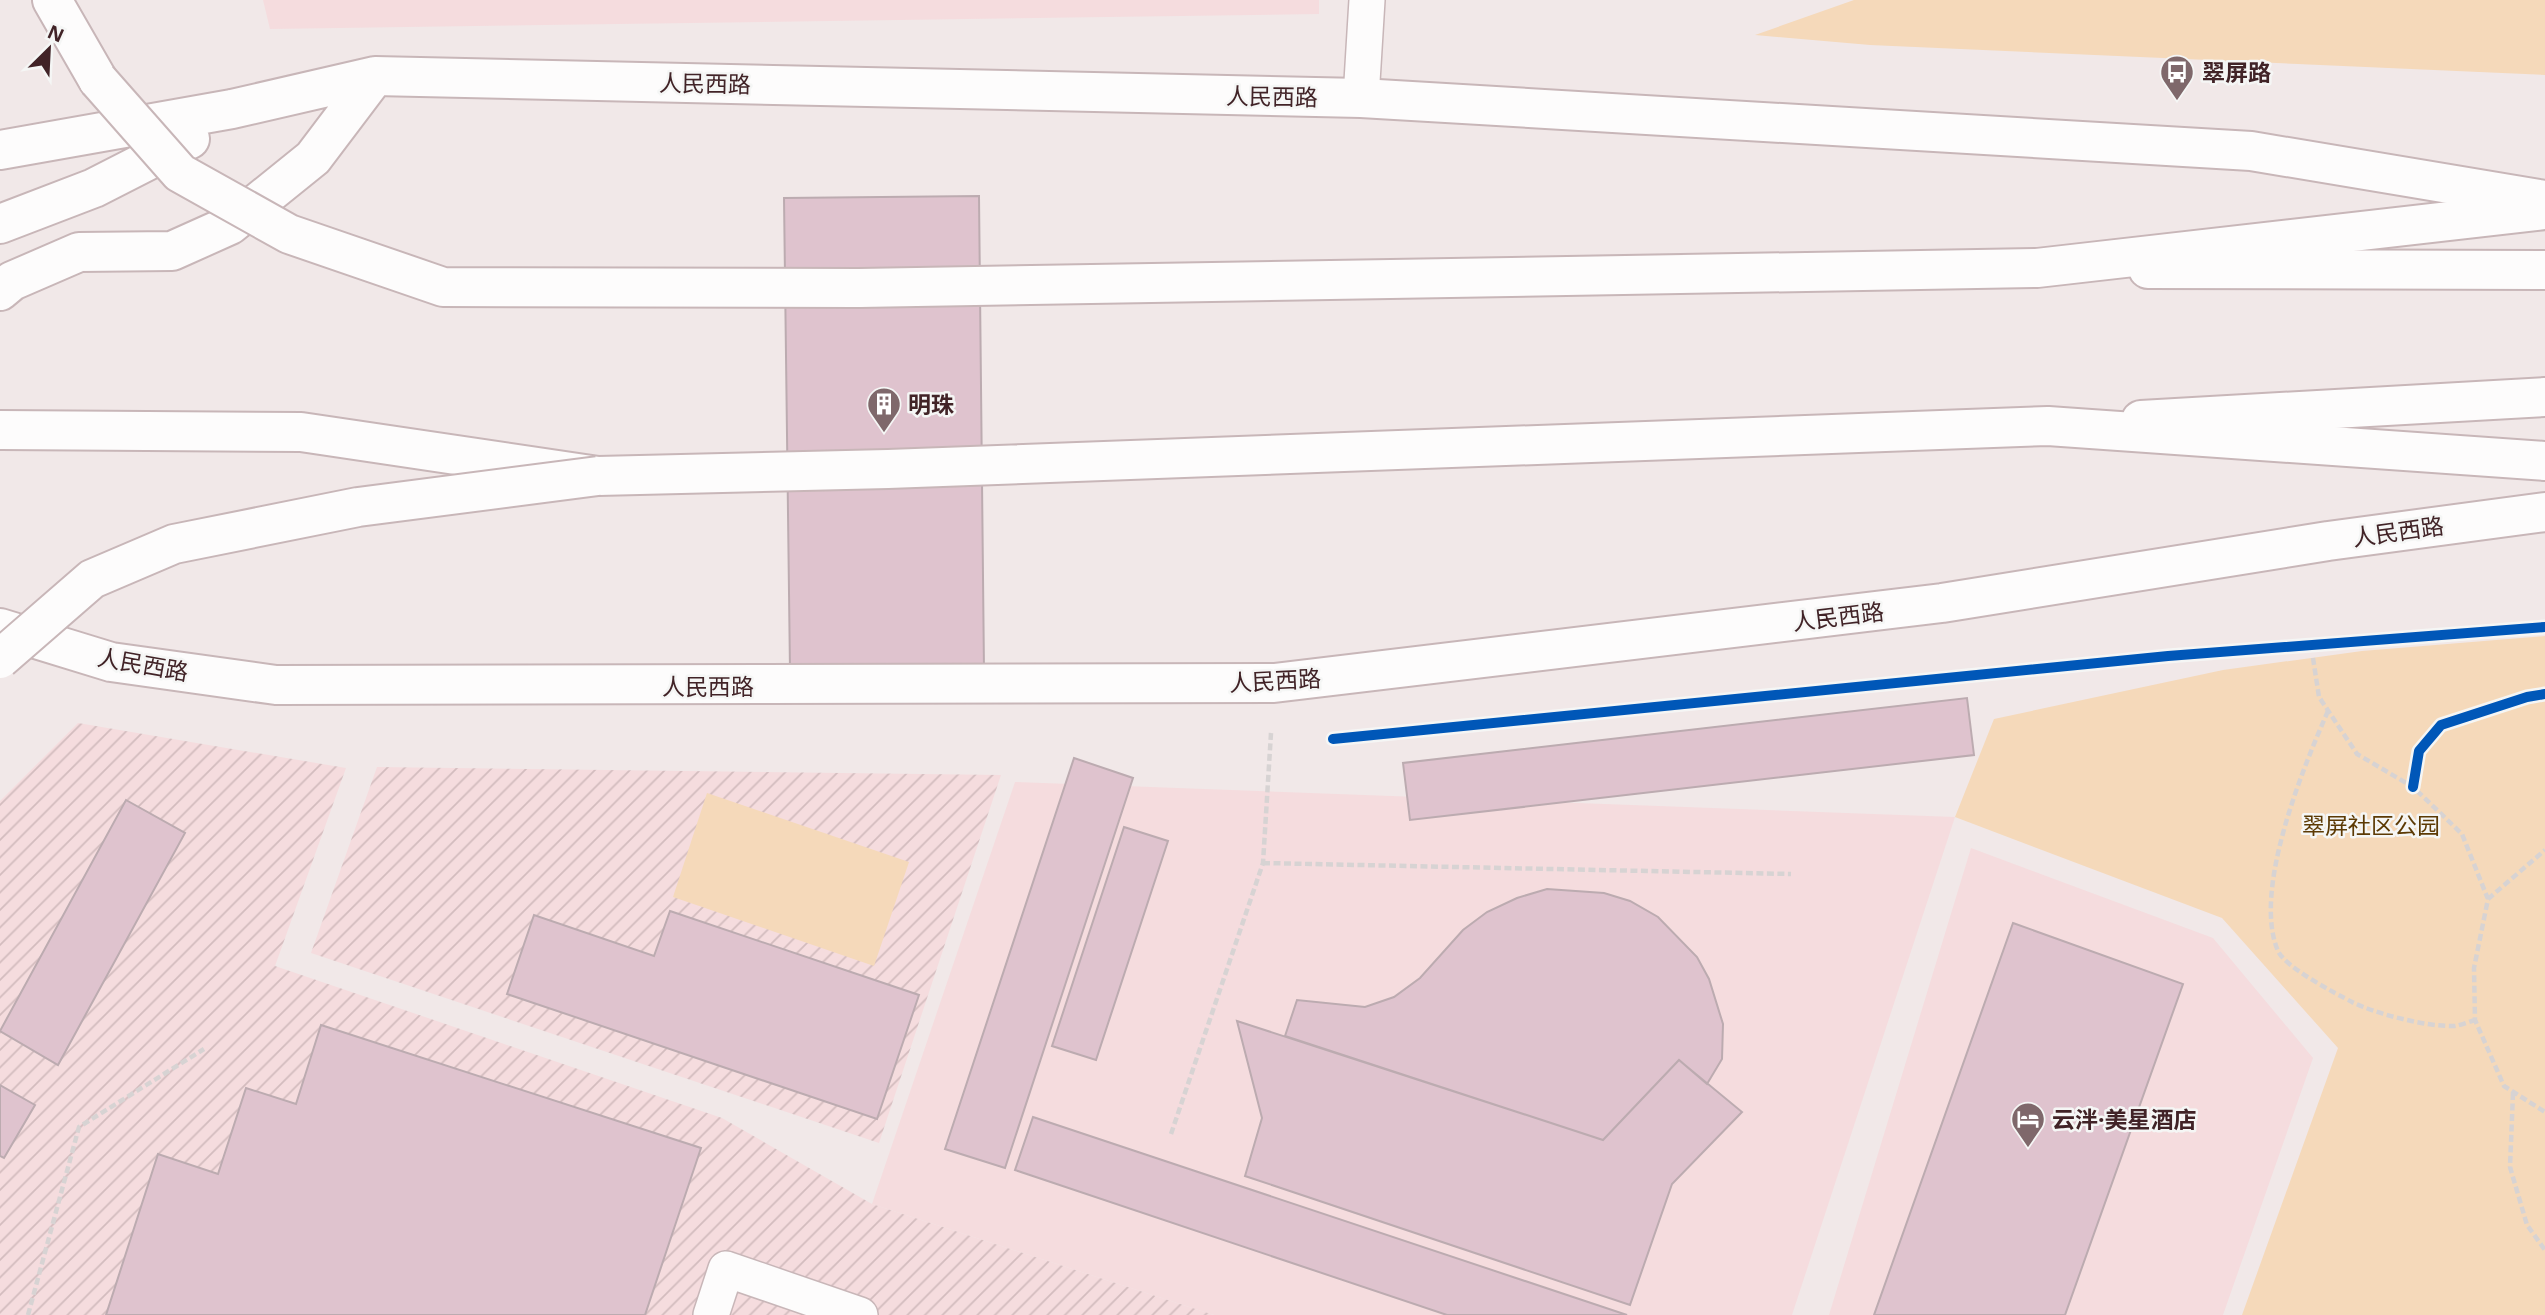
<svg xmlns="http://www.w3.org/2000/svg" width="2545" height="1315" font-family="'Open Sans','Noto Sans SC',sans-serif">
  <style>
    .built { fill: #f5dcde }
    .industrial { fill: url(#industrial-furrows) }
    .green { fill: #f5d9ba }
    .building { fill: #dfc3ce; stroke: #bcabb0; stroke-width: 2 }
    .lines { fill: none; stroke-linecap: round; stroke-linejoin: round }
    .lane-casing { stroke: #c8b6b8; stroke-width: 38 }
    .primary-casing { stroke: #c8b6b8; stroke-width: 42 }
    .highway-casing { stroke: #c8b6b8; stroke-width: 42 }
    .path { stroke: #d7d3d3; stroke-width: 4.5; stroke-dasharray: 7 3.5; stroke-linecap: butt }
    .lane { stroke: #fdfcfc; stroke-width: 35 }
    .primary { stroke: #fdfcfc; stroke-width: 38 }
    .highway { stroke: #fdfcfc; stroke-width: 38 }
    .highway-bridge-casing { stroke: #c8b6b8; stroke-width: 42; stroke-linecap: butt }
    .highway-bridge { stroke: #fdfcfc; stroke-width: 38 }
    .cycleway-casing { stroke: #f5f6f5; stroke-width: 15 }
    .cycleway { stroke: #0057b8; stroke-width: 10 }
    .labels { text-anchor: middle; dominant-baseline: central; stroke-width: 5; stroke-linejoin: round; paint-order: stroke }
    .poi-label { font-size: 23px; font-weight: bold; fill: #412327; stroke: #f5f6f5; text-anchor: start }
    .street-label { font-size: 23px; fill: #412327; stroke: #f5f6f5 }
    .park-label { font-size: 23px; fill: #5c3a04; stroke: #f5f6f5 }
  </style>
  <defs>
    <pattern id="industrial-furrows" width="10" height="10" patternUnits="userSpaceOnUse" patternTransform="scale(1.75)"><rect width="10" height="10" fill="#f5dcde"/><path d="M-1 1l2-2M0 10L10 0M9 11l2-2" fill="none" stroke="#d3bcbe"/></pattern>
  </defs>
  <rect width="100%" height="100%" fill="#f1e8e8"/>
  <path class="built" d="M263 0H1319V14L270 29Z
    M1015 782 1955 817 1792 1315H1214L872 1204Z
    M1971 848 2213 938 2313 1058 2223 1315H1829Z"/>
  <path class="industrial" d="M78 723 346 768 275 966 722 1118 872 1204 1214 1315H0V801Z
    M377 767 1001 775 879 1143 311 953Z"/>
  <path class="green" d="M1854 0H2545V75L1870 45 1755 35Z
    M2545 636V1315H2242L2338 1048 2222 918 1955 817 1994 719 2223 670 2362 651Z
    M707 793 909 862 874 966 673 897Z"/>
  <path class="building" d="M979 196 984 671H790L784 198Z
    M1967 698 1974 755 1410 820 1403 763Z
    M1074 758 1133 778 1005 1168 945 1149Z
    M126 800 185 833 58 1065 0 1031Z
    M1124 827 1168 841 1096 1060 1052 1046Z
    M1547 889 1604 893 1630 901 1658 917 1697 957 1709 979 1723 1024 1722 1059 1707 1084 1679 1060 1603 1140 1285 1036 1297 1000 1365 1007 1394 997 1420 978 1463 930 1487 912 1517 898Z
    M670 911 919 995 877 1119 507 994 534 915 654 956Z
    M2013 923 2183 984 2065 1315H1874Z
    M1237 1021 1603 1140 1679 1060 1742 1112 1672 1184 1630 1305 1245 1176 1262 1118Z
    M321 1025 701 1148 645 1315H106L158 1154 218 1174 246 1088 296 1104Z
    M0 1085 35 1105 4 1158 0 1156Z
    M1033 1117 1627 1315H1447L1015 1170Z"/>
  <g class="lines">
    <g class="lane-casing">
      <path id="lane" d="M1361 98 1367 0
        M711 1315 726 1269 860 1315"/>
    </g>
    <g class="primary-casing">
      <path id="primary" d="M0 150 232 109 375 76 1361 98 2251 151 2545 200
        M0 224 94 188 190 139
        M2148 269 2545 270
        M0 291 12 281 79 252 172 251 230 225 313 158 375 76
        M2141 420 2545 397
        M0 628 111 662 276 685 1274 683 1942 603 2328 541 2545 512"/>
    </g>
    <g class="highway-casing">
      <path id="highway" d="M52 0 98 80
        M859 288 2037 268 2545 210
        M0 430 301 432 598 476 888 469 2048 426 2545 461"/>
    </g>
    <path class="path" d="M2313 658 2319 697 2357 754 2413 787 2462 834 2488 899 2474 968 2475 1020 2504 1086 2545 1112
      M2328 711C2303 768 2252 891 2278 951 2286 968 2335 993 2352 1002 2376 1014 2427 1027 2455 1026 2461 1025 2469 1022 2475 1020
      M1263 863 1791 874
      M2488 899 2545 850
      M2513 1093 2510 1167 2527 1225 2545 1250
      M1171 1134 1263 863 1271 733
      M28 1315 79 1127 204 1049"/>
    <use href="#lane" class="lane"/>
    <use href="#primary" class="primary"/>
    <use href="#highway" class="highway"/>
    <g class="highway-bridge-casing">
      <path id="highway-bridge" d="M98 80 180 173 289 234 443 287 859 288
        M0 659 92 579 174 544 358 507 598 476"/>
    </g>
    <use href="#highway-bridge" class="highway-bridge"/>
    <g class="cycleway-casing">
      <path id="cycleway" d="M1333 739 2168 656 2545 627
        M2413 787 2419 751 2441 725 2527 697 2545 694"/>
    </g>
    <use href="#cycleway" class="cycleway"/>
  </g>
  <defs>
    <g id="bus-pin" transform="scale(1.75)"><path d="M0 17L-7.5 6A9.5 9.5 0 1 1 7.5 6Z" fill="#7f686b" stroke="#f5f6f5"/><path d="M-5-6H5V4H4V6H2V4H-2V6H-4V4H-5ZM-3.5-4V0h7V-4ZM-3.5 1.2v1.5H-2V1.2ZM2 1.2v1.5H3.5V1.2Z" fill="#fff"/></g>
    <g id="building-pin" transform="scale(1.75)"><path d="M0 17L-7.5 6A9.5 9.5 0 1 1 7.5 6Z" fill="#7f686b" stroke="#f5f6f5"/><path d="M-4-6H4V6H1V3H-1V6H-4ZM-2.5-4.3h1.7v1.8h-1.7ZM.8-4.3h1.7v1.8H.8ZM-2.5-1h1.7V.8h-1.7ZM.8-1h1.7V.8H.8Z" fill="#fff"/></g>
    <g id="hotel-pin" transform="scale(1.75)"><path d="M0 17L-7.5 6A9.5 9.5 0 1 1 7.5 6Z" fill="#7f686b" stroke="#f5f6f5"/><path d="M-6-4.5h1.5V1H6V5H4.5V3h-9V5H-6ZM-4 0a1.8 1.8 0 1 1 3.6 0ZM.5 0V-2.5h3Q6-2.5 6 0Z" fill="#fff"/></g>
  </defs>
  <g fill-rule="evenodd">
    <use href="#bus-pin" x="2177" y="72"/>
    <use href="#building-pin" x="884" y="404"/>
    <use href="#hotel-pin" x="2028" y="1119"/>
  </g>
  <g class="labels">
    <g class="poi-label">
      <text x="2202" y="72">翠屏路</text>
      <text x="908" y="404">明珠</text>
      <text x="2052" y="1119">云泮·美星酒店</text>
    </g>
    <g class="street-label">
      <text transform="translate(705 83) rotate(1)">人民西路</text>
      <text transform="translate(1272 96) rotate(1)">人民西路</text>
      <text transform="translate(2398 531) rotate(-8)">人民西路</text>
      <text transform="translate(1838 616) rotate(-7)">人民西路</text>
      <text transform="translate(143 664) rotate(10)">人民西路</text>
      <text transform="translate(1275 680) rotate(-3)">人民西路</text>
      <text x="708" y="686">人民西路</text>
    </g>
    <g class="park-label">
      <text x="2371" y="825">翠屏社区公园</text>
    </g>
  </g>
  <g transform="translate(49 49) rotate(24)" stroke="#f5f6f5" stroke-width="5" paint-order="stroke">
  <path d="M0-5L12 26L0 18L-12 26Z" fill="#412327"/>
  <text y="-10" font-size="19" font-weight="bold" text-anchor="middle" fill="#412327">N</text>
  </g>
</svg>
